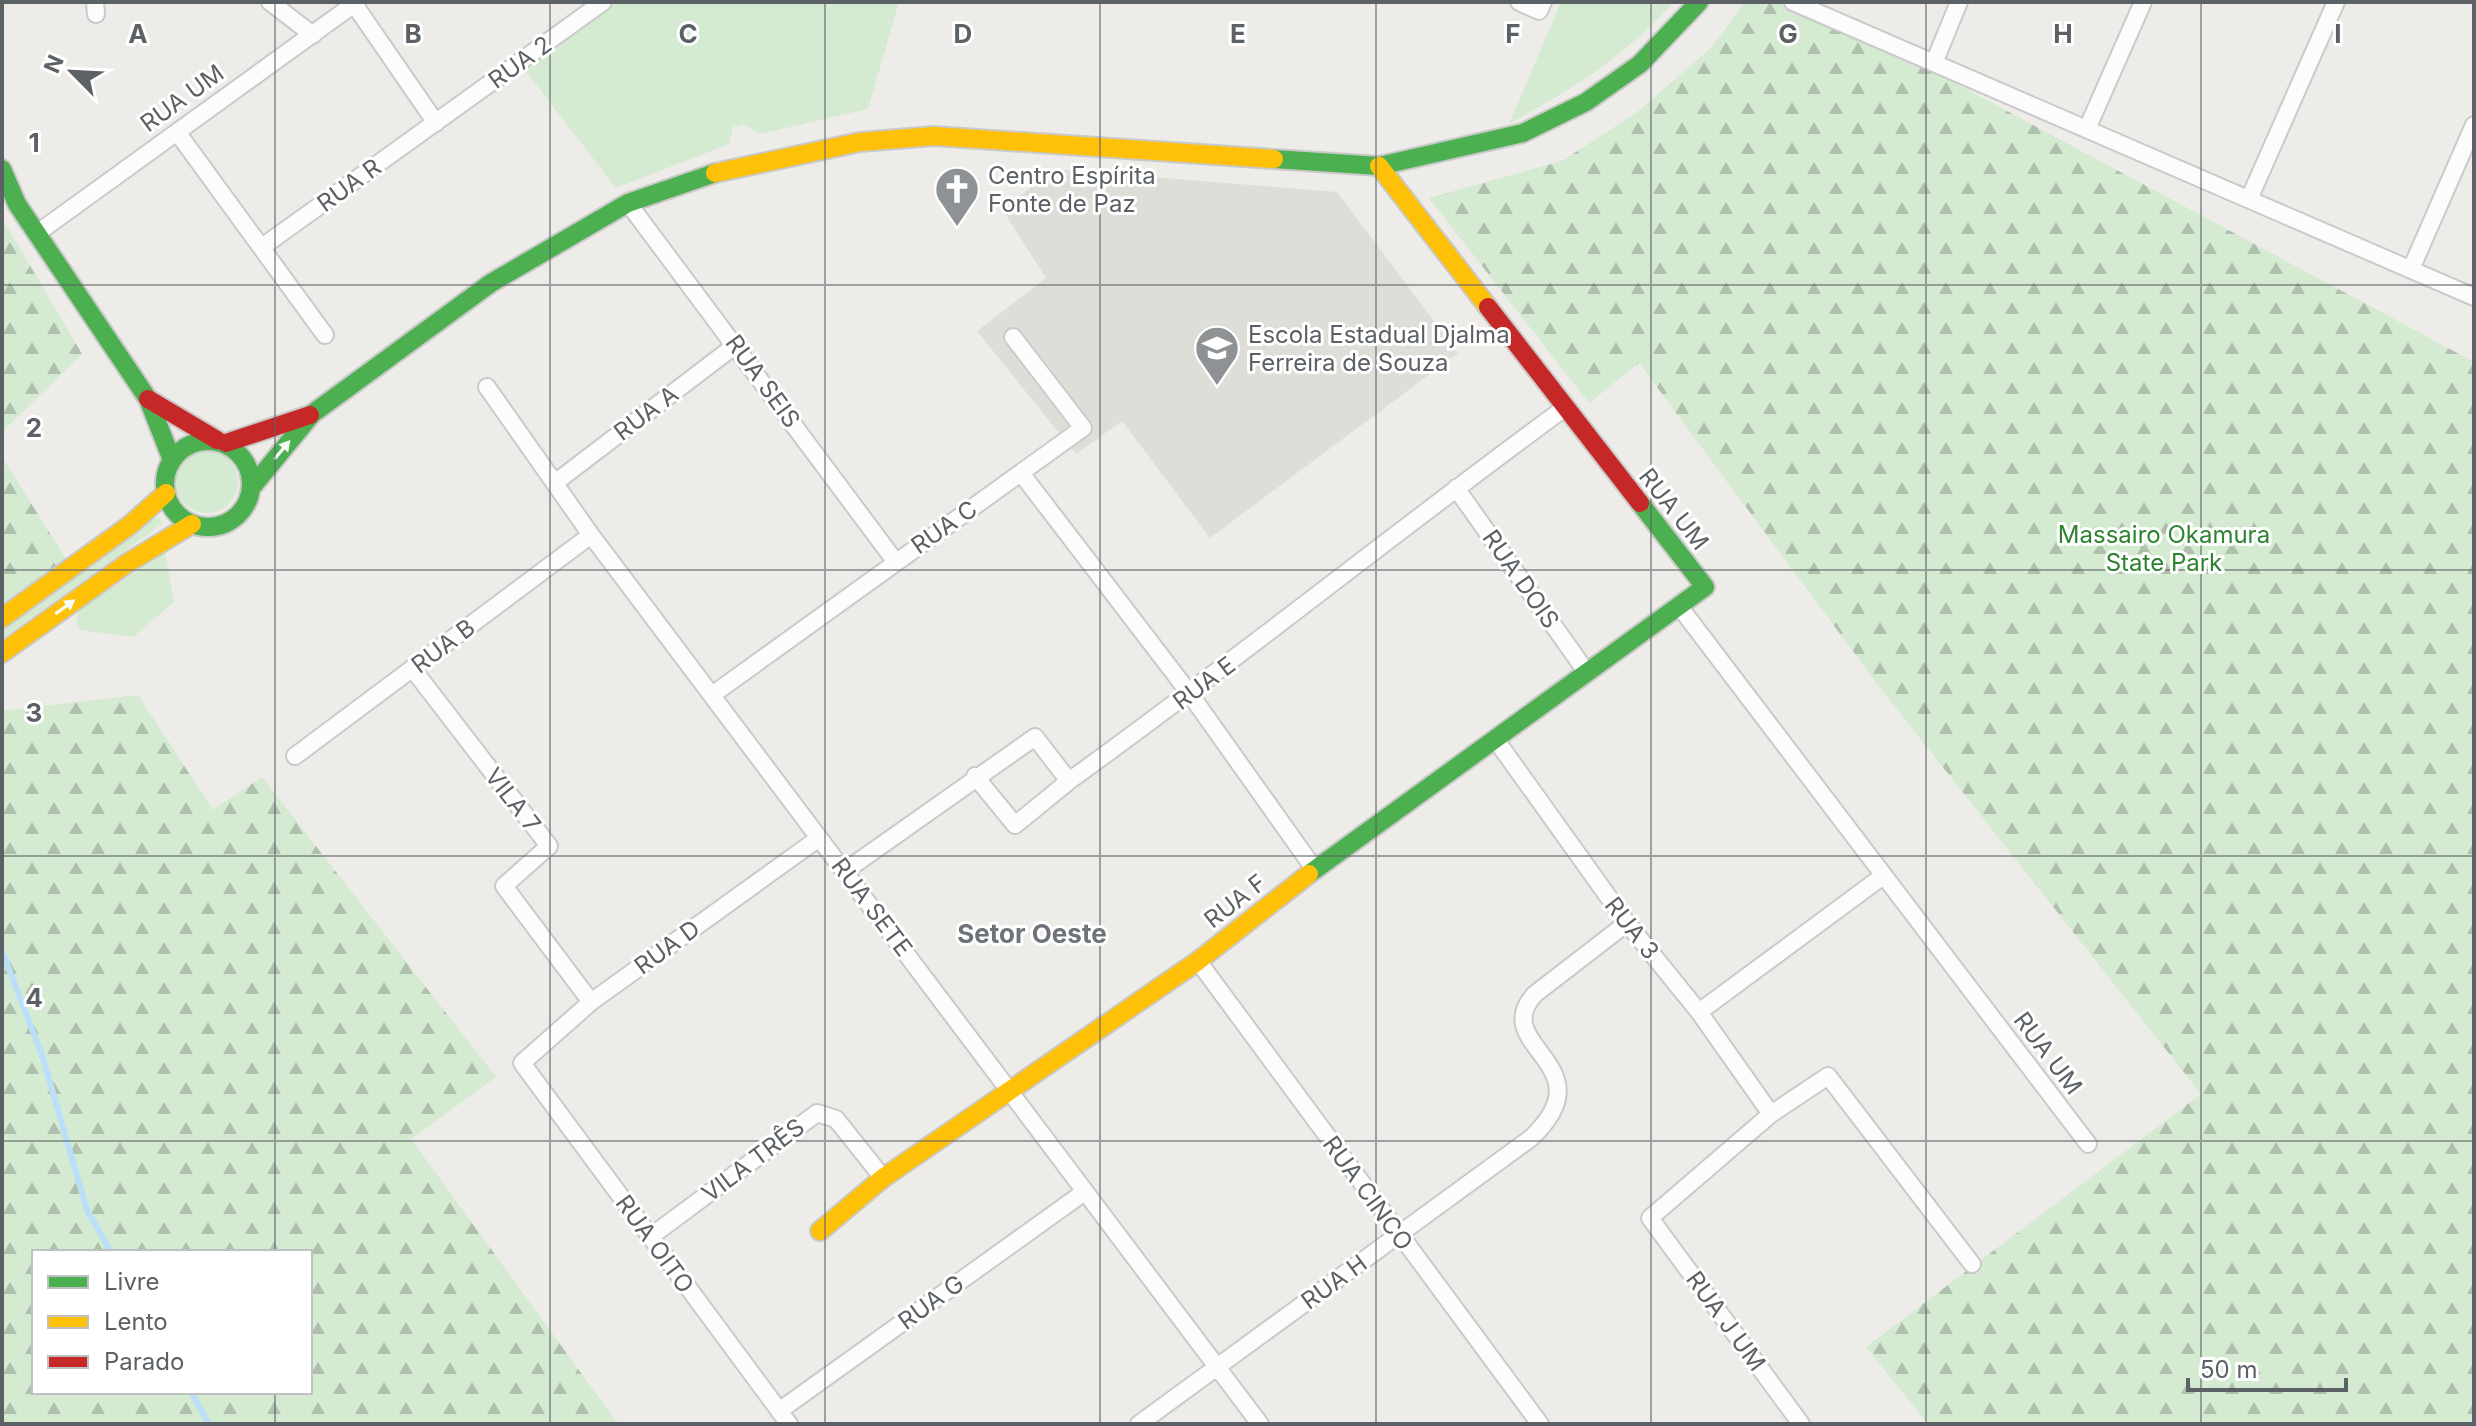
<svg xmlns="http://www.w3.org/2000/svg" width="2476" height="1426" font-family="Inter,sans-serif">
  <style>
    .education { fill: #dfddd7 }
    .green { fill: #d4ead1 }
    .forest { fill: url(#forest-firs); fill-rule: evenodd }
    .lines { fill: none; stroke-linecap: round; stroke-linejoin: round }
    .stream { stroke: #bbdff8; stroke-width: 6 }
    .street-casing { stroke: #cacaca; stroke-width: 20 }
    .fast-casing { stroke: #c9c9c8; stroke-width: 22 }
    .slow-casing { stroke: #c9c9c8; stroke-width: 22 }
    .jam-casing { stroke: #c9c9c8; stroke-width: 22 }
    .street { stroke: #fcfcfc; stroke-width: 16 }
    .fast { stroke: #4caf50; stroke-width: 18 }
    .slow { stroke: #ffc107; stroke-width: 18 }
    .jam { stroke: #c62828; stroke-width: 18 }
    .oneway { fill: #f6fbf6 }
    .grid { fill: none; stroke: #5c6166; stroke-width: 2; stroke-opacity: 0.55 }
    .labels { text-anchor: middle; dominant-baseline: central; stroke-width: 6; stroke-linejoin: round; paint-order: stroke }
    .street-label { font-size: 24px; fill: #5c6166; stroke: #fff }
    .poi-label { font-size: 24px; fill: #5c6166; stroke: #fff; text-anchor: start }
    .park-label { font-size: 24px; fill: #2e8330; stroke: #fff }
    .neighbourhood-label { font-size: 26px; font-weight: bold; fill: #6d7378; stroke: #fff }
    .grid-label { font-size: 26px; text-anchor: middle; font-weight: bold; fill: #5c6166; stroke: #fff; stroke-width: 6; stroke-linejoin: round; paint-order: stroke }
  </style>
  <defs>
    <pattern id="forest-firs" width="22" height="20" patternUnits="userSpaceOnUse" patternTransform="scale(2)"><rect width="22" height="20" fill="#d4ead1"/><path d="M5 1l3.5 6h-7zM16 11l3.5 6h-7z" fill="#afc1ad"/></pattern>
  </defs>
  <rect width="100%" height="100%" fill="#edece8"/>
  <path class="education" d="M1055 169 1337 192 1458 353 1210 538 1122 421 1076 454 977 331 1046 278 1002 209Z"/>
  <path class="green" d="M610 2H899L868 109 760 134 744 124 733 127 729 144 616 188 524 69Z
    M1561 2H1674C1620 60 1577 86 1509 124Z
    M176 482a31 31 0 1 1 62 0a31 31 0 1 1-62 0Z
    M160 517 162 524 2 639V628L154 518Z
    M165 552 174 602 133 637 81 630 76 624 79 610Z"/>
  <path class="forest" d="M1745 2H1804L2474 362V1424H1928L1866 1347 2201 1094 1878 685 1639 363 1589 403 1429 198 1562 161 1636 113 1711 48Z
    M2 218 82 354 2 432Z
    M2 457 66 559 2 604Z
    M138 695 213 810 262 777 496 1077 411 1139 618 1424H2V711ZM34 1252H310V1392H34Z"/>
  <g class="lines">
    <path class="stream" d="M2 951 42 1055 87 1210 111 1252
      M191 1392 209 1424"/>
    <g class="street-casing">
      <path id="street" d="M95 2 96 14
        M270 2 313 35
        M1519 2 1539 11 1543 2
        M1793 2 2474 297
        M354 4 436 123
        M1934 63 1959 2
        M2087 129 2143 2
        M177 132 325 335
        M2249 199 2336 2
        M628 203 895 561
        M36 234 357 2
        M262 247 603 2
        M2411 269 2474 125
        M487 387 591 535 1260 1424
        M1021 473 1190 694 1315 870
        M556 482 737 344
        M1456 488 1585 670
        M1679 606 2088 1144
        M412 668 549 846 504 886 591 1002
        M712 695 1083 428 1013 337
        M1496 740 1627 923 1699 1012 1771 1114
        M295 756 591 535
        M975 776 1015 825 1069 781
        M845 871 1035 737 1069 781C1237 660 1399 529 1566 407
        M1198 961 1540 1424
        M1699 1012 1883 876
        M650 1237 817 1113 836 1119 883 1178
        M779 1411 1083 1193
        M789 1424 522 1063 591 1002 819 838
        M1139 1424 1531 1138C1609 1065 1487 1046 1535 994L1627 923
        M1801 1424 1650 1218 1771 1114 1828 1076 1972 1264"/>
    </g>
    <g class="fast-casing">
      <path id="fast" d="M1274 159 1379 166 1523 133 1586 102 1640 64 1699 2
        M2 169 17 204 148 399 172 460
        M165 484a43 43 0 1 1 86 0a43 43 0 1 1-86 0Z
        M252 487 312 414 491 283 628 203 715 173
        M1309 874 1705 587 1640 503"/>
    </g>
    <g class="slow-casing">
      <path id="slow" d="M1379 166 1488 307
        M715 173 860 142 934 136 1274 159
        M2 618 130 525 166 493
        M2 653 126 564 192 524
        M820 1231 883 1178 1198 961 1309 874"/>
    </g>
    <g class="jam-casing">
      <path id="jam" d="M1488 307 1640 503
        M148 399 217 440
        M226 443 310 415"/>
    </g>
    <use href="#street" class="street"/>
    <use href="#fast" class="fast"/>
    <use href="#slow" class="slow"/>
    <use href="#jam" class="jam"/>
  </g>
  <defs><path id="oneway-solid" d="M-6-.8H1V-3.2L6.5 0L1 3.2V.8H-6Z" transform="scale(2)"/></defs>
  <g class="oneway">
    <use href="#oneway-solid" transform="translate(282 450) rotate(-50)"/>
    <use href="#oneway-solid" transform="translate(65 607) rotate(-36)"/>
  </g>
  <path class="grid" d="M275 2V1252M550 2V1424M825 2V1424M1100 2V1424M1376 2V1424M1651 2V1424M1926 2V1424M2201 2V1424M2 285H2474M2 570H2474M2 856H2474M2 1141H2474M275 1392V1424"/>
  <defs>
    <g id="church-pin" transform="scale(2.3)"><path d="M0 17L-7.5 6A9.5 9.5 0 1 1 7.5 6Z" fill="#8f9294" stroke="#fff"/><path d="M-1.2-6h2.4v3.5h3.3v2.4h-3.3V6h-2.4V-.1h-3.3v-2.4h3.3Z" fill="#fff"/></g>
    <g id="school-pin" transform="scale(2.3)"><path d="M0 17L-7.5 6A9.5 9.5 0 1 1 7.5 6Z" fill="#8f9294" stroke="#fff"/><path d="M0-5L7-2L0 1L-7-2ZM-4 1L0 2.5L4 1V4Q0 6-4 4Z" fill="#fff"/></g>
  </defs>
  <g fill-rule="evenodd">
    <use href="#church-pin" x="957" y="189"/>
    <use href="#school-pin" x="1217" y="348"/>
  </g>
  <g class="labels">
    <g class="street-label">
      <text transform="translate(520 62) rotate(-36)">RUA 2</text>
      <text transform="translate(182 98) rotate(-36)">RUA UM</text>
      <text transform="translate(349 185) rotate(-36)">RUA R</text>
      <text transform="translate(763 381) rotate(54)">RUA SEIS</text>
      <text transform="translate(646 413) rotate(-37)">RUA A</text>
      <text transform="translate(1674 509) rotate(52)">RUA UM</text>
      <text transform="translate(944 527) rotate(-35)">RUA C</text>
      <text transform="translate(1521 579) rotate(55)">RUA DOIS</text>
      <text transform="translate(443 646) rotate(-37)">RUA B</text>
      <text transform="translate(1204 683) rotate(-37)">RUA E</text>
      <text transform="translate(513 800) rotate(52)">VILA 7</text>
      <text transform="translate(1235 901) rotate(-38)">RUA F</text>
      <text transform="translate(872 907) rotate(53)">RUA SETE</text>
      <text transform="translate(1632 928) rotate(52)">RUA 3</text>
      <text transform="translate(667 947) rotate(-36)">RUA D</text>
      <text transform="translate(2048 1053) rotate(53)">RUA UM</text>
      <text transform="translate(753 1160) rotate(-37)">VILA TRÊS</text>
      <text transform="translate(1368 1193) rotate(54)">RUA CINCO</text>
      <text transform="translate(655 1244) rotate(54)">RUA OITO</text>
      <text transform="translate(1334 1282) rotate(-36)">RUA H</text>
      <text transform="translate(931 1302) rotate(-36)">RUA G</text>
      <text transform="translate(1726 1321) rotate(54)">RUA J UM</text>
    </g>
    <g class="poi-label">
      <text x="988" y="175">Centro Espírita<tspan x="988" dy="28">Fonte de Paz</tspan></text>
      <text x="1248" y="334">Escola Estadual Djalma<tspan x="1248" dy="28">Ferreira de Souza</tspan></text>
    </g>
    <g class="park-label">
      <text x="2164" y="534">Massairo Okamura<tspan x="2164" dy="28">State Park</tspan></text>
    </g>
    <g class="neighbourhood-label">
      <text x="1032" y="933">Setor Oeste</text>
    </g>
  </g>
  <g class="grid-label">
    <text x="138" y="43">A</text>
    <text x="413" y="43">B</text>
    <text x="688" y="43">C</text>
    <text x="963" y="43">D</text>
    <text x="1238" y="43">E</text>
    <text x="1513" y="43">F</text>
    <text x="1788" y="43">G</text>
    <text x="2063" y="43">H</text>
    <text x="2338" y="43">I</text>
    <text x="34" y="152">1</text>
    <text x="34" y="437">2</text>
    <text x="34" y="722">3</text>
    <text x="34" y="1007">4</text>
  </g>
  <rect width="2476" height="1426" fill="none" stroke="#5c6166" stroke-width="8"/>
  <rect x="32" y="1250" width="280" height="144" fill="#ffffff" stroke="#bec0c2" stroke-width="2"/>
  <rect x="48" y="1276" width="40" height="12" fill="#4caf50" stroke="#bec0c2" stroke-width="2"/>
  <text x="104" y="1290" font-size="24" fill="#5c6166">Livre</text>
  <rect x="48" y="1316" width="40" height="12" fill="#ffc107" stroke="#bec0c2" stroke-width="2"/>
  <text x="104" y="1330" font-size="24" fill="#5c6166">Lento</text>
  <rect x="48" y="1356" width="40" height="12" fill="#c62828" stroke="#bec0c2" stroke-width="2"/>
  <text x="104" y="1370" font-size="24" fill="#5c6166">Parado</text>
  <g transform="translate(72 72) rotate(294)" stroke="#ffffff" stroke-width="6" paint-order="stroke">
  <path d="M0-6L14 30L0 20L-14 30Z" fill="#5c6166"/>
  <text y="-12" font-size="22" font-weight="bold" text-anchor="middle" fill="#5c6166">N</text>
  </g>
  <path d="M2188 1378v12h158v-12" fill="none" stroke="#5c6166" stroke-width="4"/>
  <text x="2200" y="1378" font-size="24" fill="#5c6166" stroke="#ffffff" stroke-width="6" paint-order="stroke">50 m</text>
</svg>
